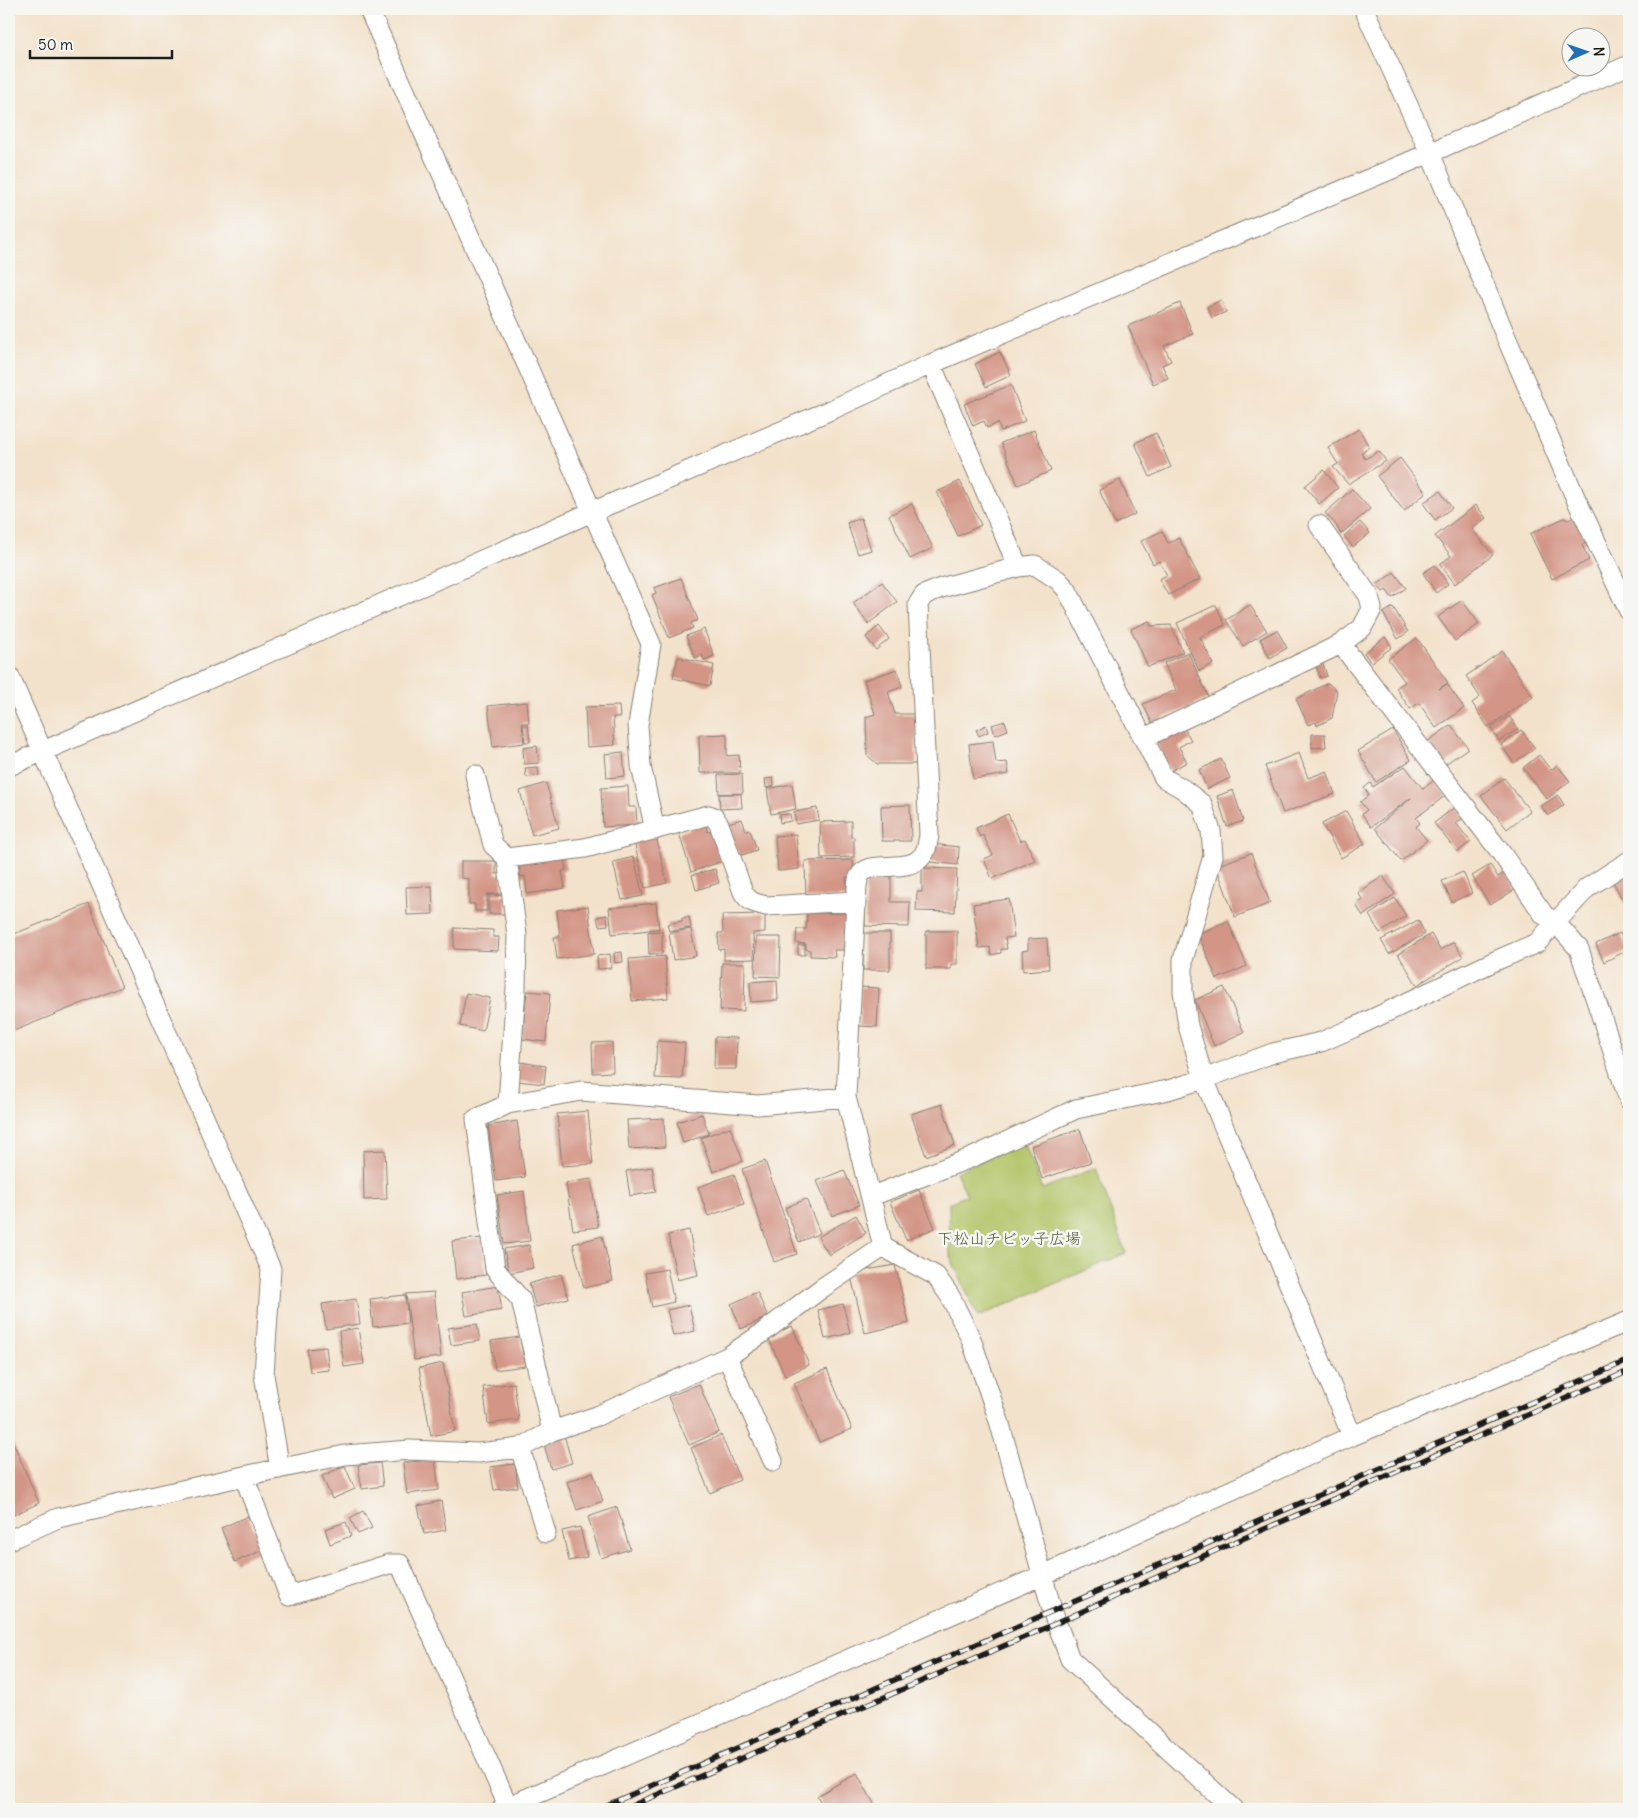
<svg xmlns="http://www.w3.org/2000/svg" width="1638" height="1818" font-family="Delius,'Klee One',sans-serif">
  <style>
    .green { fill: #b2c468; stroke: #677042 }
    .building { fill: #d39586 }
    .lines { fill: none; stroke-linecap: round; stroke-linejoin: round }
    .minor-casing { stroke: #887f74; stroke-width: 21 }
    .minor { stroke: #fff; stroke-width: 19 }
    .rail-casing { stroke: #1c1c1c; stroke-width: 5.5 }
    .rail { stroke: #f6f6f2; stroke-width: 4; stroke-dasharray: 11; stroke-linecap: butt }
    .labels { text-anchor: middle; dominant-baseline: central; stroke-width: 5; stroke-linejoin: round; paint-order: stroke }
    .park-label { font-size: 16px; fill: #505737; stroke: #f6f6f2 }
  </style>
  <rect width="100%" height="100%" fill="#f6f6f2"/>
  <filter id="ink" filterUnits="userSpaceOnUse"><feTurbulence type="fractalNoise" baseFrequency=".02" numOctaves="2"/><feDisplacementMap in="SourceGraphic" scale="10" xChannelSelector="R" yChannelSelector="G"/><feConvolveMatrix kernelMatrix="1 2 1 2 8 2 1 2 1" color-interpolation-filters="sRGB"/></filter>
  <filter id="wash" filterUnits="userSpaceOnUse"><feTurbulence type="fractalNoise" baseFrequency=".0096" numOctaves="4" result="noise"/><feDisplacementMap in="SourceGraphic" scale="20" xChannelSelector="R" yChannelSelector="G"/><feGaussianBlur stdDeviation="1.12" result="paint"/><feColorMatrix in="noise" values="0 0 0 0 0 0 0 0 0 0 0 0 0 0 0 0 0 1.4 0 .05"/><feComposite in="paint" operator="in"/></filter>
  <g filter="url(#wash)">
    <rect width="100%" height="100%" fill="#f3e2cb"/>
    <path class="green" d="M1024 1142 1042 1189 1096 1168 1126 1253 978 1317 950 1256 949 1203 967 1195 956 1172Z"/>
    <g id="blocks">
      <path class="building" d="M1221 300 1226 312 1212 318 1207 307Z
        M1180 303 1193 334 1164 346 1171 361 1162 365 1168 378 1153 384 1128 326Z
        M1000 352 1011 375 986 387 975 364Z
        M1011 385 1025 421 1001 431 998 423 987 428 984 421 973 426 964 404Z
        M1359 429 1369 447 1361 453 1365 459 1379 451 1386 461 1348 484 1333 467 1338 464 1328 448Z
        M1034 430 1051 471 1018 485 1001 443Z
        M1156 433 1171 467 1150 477 1135 443Z
        M1400 458 1426 493 1404 511 1377 476Z
        M1324 470 1338 488 1319 504 1305 486Z
        M1120 480 1135 514 1115 524 1099 490Z
        M960 481 981 525 958 536 937 492Z
        M1352 489 1370 509 1341 534 1336 525 1325 513Z
        M1440 491 1452 508 1435 520 1423 503Z
        M912 504 933 548 910 559 889 515Z
        M1476 505 1486 518 1472 529 1493 555 1455 584 1440 564 1451 556 1435 536Z
        M1579 515 1591 540 1582 545 1589 560 1552 579 1530 534 1564 518 1568 520Z
        M861 518 871 550 858 554 847 523Z
        M1360 522 1370 533 1353 547 1344 536Z
        M1162 531 1168 543 1179 538 1200 579 1168 595 1159 579 1167 575 1159 561 1153 564 1141 541Z
        M1435 565 1448 584 1436 593 1423 573Z
        M1394 572 1406 588 1392 598 1386 590 1383 592 1377 585Z
        M681 578 698 620 691 623 693 628 669 638 652 595 656 593 654 588Z
        M882 582 897 602 868 624 853 603Z
        M1462 600 1479 624 1455 641 1438 617Z
        M1216 605 1225 625 1200 637 1213 664 1199 671 1177 623Z
        M1250 605 1267 631 1243 646 1226 620Z
        M1393 607 1408 632 1398 639 1383 613Z
        M1149 621 1151 626 1171 625 1183 652 1148 667 1131 629Z
        M879 626 889 639 876 650 866 637Z
        M704 629 714 656 704 660 702 655 695 658 686 636Z
        M1277 630 1287 648 1270 658 1260 639Z
        M1385 637 1392 647 1371 663 1364 653Z
        M1417 638 1448 683 1439 689 1447 684 1464 708 1436 728 1419 703 1410 709 1396 688 1405 682 1388 659Z
        M1502 651 1533 697 1488 727 1472 703 1480 697 1466 676Z
        M1188 652 1209 698 1152 723 1143 704 1176 690 1164 663Z
        M678 657 714 665 710 686 673 678Z
        M1322 661 1327 676 1320 678 1315 663Z
        M897 669 902 687 888 692 895 714H916V764H877L867 755 866 717 875 714 864 680Z
        M1328 683 1337 691 1332 718 1317 726 1316 722 1308 725 1296 699Z
        M527 702 529 723H522L524 743 493 747 488 706Z
        M619 706 620 717H613L615 745 587 747 585 707Z
        M1509 716 1518 729 1499 741 1491 728Z
        M1005 721 1008 730 995 735 992 725Z
        M523 725H528L530 742H525Z
        M986 725 988 732 979 736 976 730Z
        M1182 725 1191 740 1179 747 1187 762 1171 771 1155 741Z
        M1451 725 1468 748 1444 765 1428 741Z
        M1393 730 1411 760 1376 782 1358 751Z
        M1521 730 1535 748 1514 763 1501 745Z
        M727 734V756L739 755 740 773H700L699 735Z
        M1312 734H1325L1326 747 1312 748Z
        M993 741 996 763 1007 762 1009 774 973 779 969 744Z
        M537 746 539 763 524 764 523 748Z
        M623 752 625 776 607 778 605 754Z
        M1299 753 1308 778 1327 771 1335 794 1283 813 1265 766Z
        M1539 755 1551 770 1557 765 1570 781 1547 799 1523 768Z
        M1221 759 1230 778 1207 789 1199 770Z
        M1405 766 1423 789 1434 780 1446 795 1416 818 1420 823 1416 827 1427 840 1401 861 1375 828 1411 798 1371 827 1362 814 1367 810 1360 802 1369 795 1364 788 1370 783 1373 787Z
        M538 767 539 776 526 777 525 768Z
        M742 774 743 793 719 794 718 775Z
        M773 778 774 786 766 788 765 779Z
        M1504 778 1530 811 1507 829 1481 796Z
        M546 783 559 828 532 835 520 791Z
        M792 784 796 809 771 814 767 789Z
        M628 786 629 807H636L637 825 603 827 601 788Z
        M1233 790 1243 821 1227 827 1217 796Z
        M719 794H741L742 808 720 809Z
        M1558 795 1564 805 1548 816 1541 806Z
        M910 805 911 841H882L881 806Z
        M1455 807 1463 818 1456 823 1471 842 1457 852 1434 823Z
        M817 808 819 820 796 824 794 812Z
        M1346 811 1365 844 1341 858 1322 824Z
        M790 814 791 821 780 823 779 815Z
        M1008 814 1020 841 1025 839 1035 860 992 879 984 859 993 855 983 835 980 837 976 828Z
        M742 819 746 831 750 830 757 850 739 856 728 823Z
        M851 821V837H854V857L821 858 820 822Z
        M705 824 708 832 717 830 726 860 691 872 679 833Z
        M796 834 799 869 778 871 775 836Z
        M656 836 667 883 645 888 634 841Z
        M932 844 959 847 958 865 930 862Z
        M563 853 566 870 562 871 565 888 527 894 525 876 521 877 518 860Z
        M1251 853 1270 903 1235 917 1216 866Z
        M634 857 643 896 622 900 613 862Z
        M853 860 854 877H846L847 897 806 898 805 861Z
        M461 861H496V874H502V894H487V911H475V904H469V879L461 878Z
        M1490 865 1498 877 1506 872 1516 889 1490 905 1472 876Z
        M922 868 957 869 955 912 916 911 917 892H922Z
        M715 869 719 883 696 890 692 875Z
        M1463 872 1472 893 1452 902 1442 881Z
        M1629 872V912L1613 882Z
        M866 874 891 875V902H910L909 927 865 926Z
        M1383 876 1395 894 1363 916 1356 905 1363 900 1358 893Z
        M432 886 433 914 407 915 406 887Z
        M489 895 506 896V914H489Z
        M1395 898 1406 916 1380 933 1369 915Z
        M1009 899 1014 937 1005 938 1007 949H1001V953L991 955 990 947 979 948 973 904Z
        M656 903 659 929 612 934 609 908Z
        M89 904 122 987 9 1033V936Z
        M588 906 594 954 557 959 554 937H560L557 910Z
        M807 913H846V950H834L835 957 810 956V950L806 949V944L796 943 797 929H806Z
        M765 914V932L753 933 754 959 724 960V949L719 950 718 933H723L722 915Z
        M607 915 608 925 599 926 597 917Z
        M689 917 691 928 669 931 667 924 682 921V918Z
        M1418 920 1425 934 1389 954 1381 940Z
        M1228 921 1247 966 1217 979 1198 934Z
        M454 928 493 930V937H499L498 951 454 949Z
        M691 929 696 956 673 960 669 933Z
        M662 931V954H649L648 932Z
        M926 931H957V964H951V969H926Z
        M863 933H890V970H863Z
        M1620 933 1628 950 1604 962 1596 944Z
        M1431 934 1440 950 1454 942 1463 957 1417 985 1398 954Z
        M756 937H781L780 977 755 976Z
        M1047 938 1049 969 1023 971 1022 951 1028 950V939Z
        M798 945H805V955H798Z
        M622 952 623 962 615 963 614 953Z
        M610 954 611 968 598 969 597 956Z
        M665 956 668 998 632 1001 629 959Z
        M722 963H745L744 1011 720 1010Z
        M777 980 778 1000 751 1002 750 982Z
        M861 987 879 988 877 1027 859 1026Z
        M1224 987 1244 1032 1214 1046 1195 1000Z
        M527 991 550 993 546 1042 522 1039Z
        M466 993 490 998 483 1031 460 1026Z
        M715 1037 737 1038 736 1069H714Z
        M657 1041 685 1043 682 1079 655 1078Z
        M612 1042 613 1072 593 1073 592 1043Z
        M520 1062 546 1066 544 1084 517 1081Z
        M942 1104 955 1145 926 1156 911 1114Z
        M588 1111 593 1164 562 1166 557 1114Z
        M702 1114 709 1134 683 1143 677 1122Z
        M664 1118 665 1147 629 1149 627 1120Z
        M517 1121 525 1177 496 1181 488 1126Z
        M730 1127 743 1161 713 1172 701 1138Z
        M1080 1129 1091 1162 1042 1179 1031 1146Z
        M385 1150 387 1199 364 1200 363 1151Z
        M765 1161 797 1254 774 1262 742 1169Z
        M652 1167 656 1192 630 1196 626 1171Z
        M844 1170 859 1205 832 1216 817 1181Z
        M734 1174 744 1204 708 1216 698 1187Z
        M591 1179 598 1227 573 1230 566 1183Z
        M919 1190 935 1228 906 1240 890 1202Z
        M524 1191 530 1241 504 1244 497 1195Z
        M806 1199 820 1233 799 1242 785 1208Z
        M856 1215 866 1233 829 1255 818 1237Z
        M689 1230 698 1275 677 1280 668 1235Z
        M602 1236 613 1281 584 1288 573 1244Z
        M482 1238 486 1275 456 1279 452 1241Z
        M529 1245 533 1268 509 1273 504 1249Z
        M895 1265 909 1323 865 1333 850 1273Z
        M667 1269 674 1302 652 1307 645 1273Z
        M561 1274 568 1298 536 1307 529 1284Z
        M498 1286 502 1310 466 1316 462 1292Z
        M434 1292 441 1357 414 1360 406 1294Z
        M757 1292 768 1317 741 1329 731 1304Z
        M405 1295 408 1323 373 1327 370 1299Z
        M356 1299 360 1324 326 1329 322 1304Z
        M843 1304 850 1333 825 1339 818 1310Z
        M689 1305 695 1331 673 1336 667 1310Z
        M477 1324 480 1341 451 1345 448 1328Z
        M792 1326 809 1365 785 1376 768 1337Z
        M358 1328 364 1364 344 1367 339 1331Z
        M520 1337 525 1366 495 1370 491 1341Z
        M326 1347 329 1370 310 1372 307 1349Z
        M443 1363 455 1431 431 1436 419 1368Z
        M827 1369 852 1429 819 1442 794 1383Z
        M514 1383 519 1420 488 1424 483 1387Z
        M699 1384 719 1432 689 1445 668 1397Z
        M9 1433 39 1503 9 1517Z
        M564 1435 572 1463 551 1469 543 1441Z
        M721 1435 740 1480 710 1493 691 1448Z
        M435 1459 439 1490 407 1494 403 1463Z
        M380 1463 383 1486 362 1489 358 1465Z
        M515 1464 518 1487 494 1490 490 1467Z
        M345 1466 355 1489 332 1499 322 1476Z
        M593 1472 603 1501 577 1510 567 1482Z
        M441 1501 446 1530 424 1534 418 1506Z
        M617 1507 630 1549 601 1558 588 1517Z
        M363 1511 372 1528 358 1534 350 1518Z
        M248 1516 263 1550 235 1562 221 1528Z
        M346 1522 351 1536 330 1544 325 1529Z
        M580 1527 587 1557 569 1561 562 1531Z
        M857 1773 877 1809H825L817 1796Z"/>
    </g>
  </g>
  <g filter="url(#ink)">
    <use href="#blocks" fill-opacity="0" stroke="#887f74" stroke-width="1"/>
    <g class="lines">
      <g class="minor-casing">
        <path id="minor" d="M376 9 370 12 651 644 638 725 641 766 655 830
          M1364 9 1430 153 1506 337 1576 499 1629 611
          M931 364 1018 567 941 588 924 595 918 604 929 835C928 841 927 850 923 855 909 876 868 857 859 877 856 884 857 894 856 901L846 1097 883 1247 936 1276 950 1296 971 1339 999 1421 1053 1613 1070 1659 1233 1809
          M1018 567 1035 565 1058 580 1067 590 1164 778 1183 789 1202 804 1211 831 1213 856 1183 960V991L1188 1026 1204 1079 1352 1436
          M1341 644 1502 854 1544 915 1555 922 1579 949 1629 1100
          M9 675 271 1269 264 1375 280 1469
          M1144 738 1341 644 1362 628 1372 609 1369 596 1319 525
          M9 766 592 512 833 409 931 364 1430 153 1629 65
          M475 775 493 845 507 858 585 848 709 815 714 817 719 824 743 892C749 902 754 903 766 906L856 901
          M507 858 517 935 516 988 508 1104
          M872 1196 973 1157 1076 1109 1168 1090 1204 1079 1273 1053 1321 1042 1353 1028 1495 961 1537 943 1587 888 1629 861
          M727 1357 773 1461
          M552 1431 521 1300 495 1269 476 1119 508 1104 581 1091 758 1105 846 1097
          M520 1448 546 1533
          M244 1476 289 1596 389 1564H400L508 1806
          M9 1540 58 1518 244 1476 345 1455 410 1450 478 1453 520 1448 552 1431 597 1416 727 1357 761 1334 822 1288 883 1247
          M502 1809 1043 1575 1352 1436 1629 1321"/>
      </g>
      <use href="#minor" class="minor"/>
      <g class="rail-casing">
        <path id="rail" d="M598 1809C942 1660 1285 1509 1629 1360
          M624 1809 1057 1623 1221 1548 1629 1371"/>
      </g>
      <use href="#rail" class="rail"/>
    </g>
  </g>
  <g class="labels">
    <g class="park-label">
      <text x="1009" y="1238">下松山チビッ子広場</text>
    </g>
  </g>
  <rect width="1638" height="1818" fill="none" stroke="#f6f6f2" stroke-width="30"/>
  <g transform="translate(1586 52) rotate(88)"><circle r="24" fill="#f6f6f2" stroke="#9f9f9c"/>
  <path d="M0-4L9 19L0 12L-9 19Z" fill="#1f6fb2"/>
  <text y="-8" font-size="14" font-weight="bold" text-anchor="middle" fill="#1c1c1c">N</text>
  </g>
  <path d="M30 50v8h142v-8" fill="none" stroke="#1c1c1c" stroke-width="2.5"/>
  <text x="38" y="50" font-size="15" fill="#1c1c1c" stroke="#f6f6f2" stroke-width="4" paint-order="stroke">50 m</text>
</svg>
